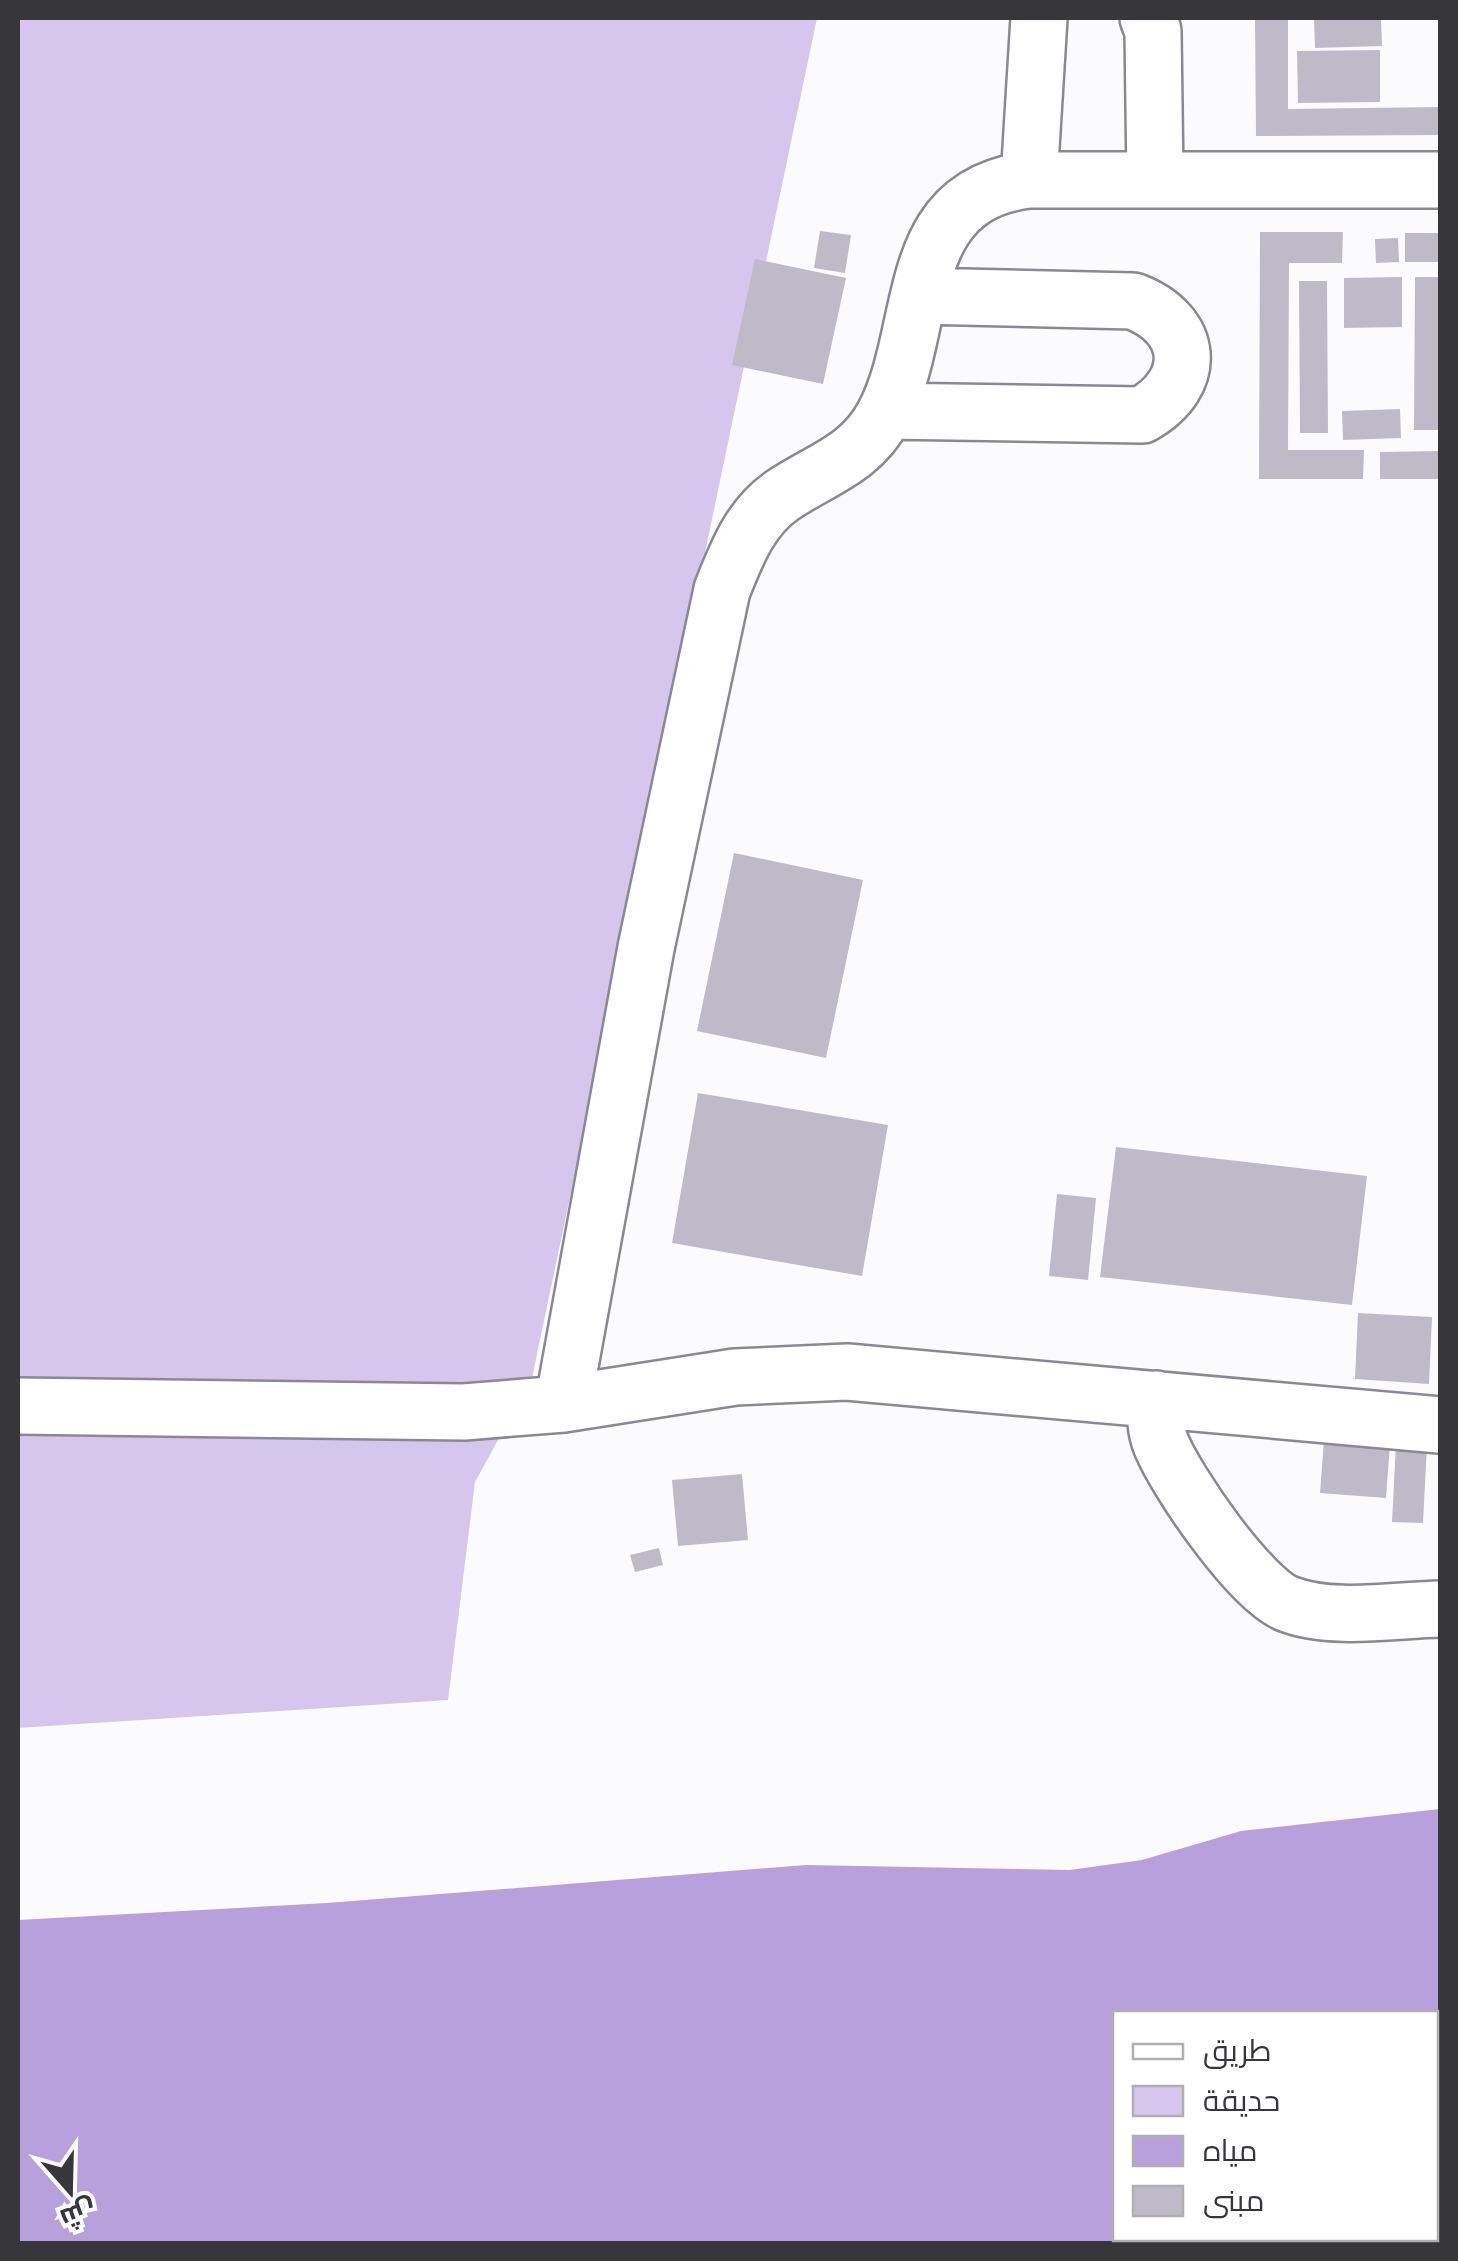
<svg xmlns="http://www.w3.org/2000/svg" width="1458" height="2261" font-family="Montserrat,Cairo,sans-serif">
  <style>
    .green { fill: #d5c6ed }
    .water { fill: #b8a0dd; fill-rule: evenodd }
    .building { fill: #bfbac7 }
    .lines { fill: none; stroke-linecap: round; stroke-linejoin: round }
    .minor-casing { stroke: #8c8893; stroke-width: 60 }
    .minor { stroke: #fff; stroke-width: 55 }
  </style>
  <rect width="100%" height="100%" fill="#fbfbfd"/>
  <path class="green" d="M18 18H817L532 1378 475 1482 448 1700 18 1728Z"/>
  <path class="water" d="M1440 1809V2243H18V1920L327 1903 806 1865 1070 1870 1142 1860 1241 1831ZM1116 2014H1436V2238H1116Z"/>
  <path class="building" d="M1255 18H1288V109L1440 107V135L1256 136Z
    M1314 18H1381L1382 46 1315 48Z
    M1380 50V102L1298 103 1297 51Z
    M820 231 851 235 845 273 814 268Z
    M1260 232H1343L1342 263H1289L1288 450H1364L1363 479H1259Z
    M1405 233H1440V262H1405Z
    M1398 238 1399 262 1376 263 1375 239Z
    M755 259 846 278 823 384 732 365Z
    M1402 277V327L1344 328V278Z
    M1415 277H1440V430H1414Z
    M1299 281H1327L1328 433H1300Z
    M1400 409 1401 438 1343 440 1342 411Z
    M1440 451V479H1380V452Z
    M734 853 863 880 826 1058 697 1031Z
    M698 1093 888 1125 862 1276 672 1243Z
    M1116 1147 1367 1176 1352 1305 1100 1277Z
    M1057 1194 1096 1198 1088 1280 1049 1276Z
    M1358 1313 1432 1317 1429 1384 1355 1379Z
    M1324 1440 1390 1444 1386 1498 1320 1493Z
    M1396 1443 1427 1445 1423 1523 1392 1522Z
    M742 1474 748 1540 678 1546 672 1480Z
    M659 1548 663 1565 635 1572 630 1555Z"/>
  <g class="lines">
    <g class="minor-casing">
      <path id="minor" d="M1148 18 1153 31 1155 180
        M1029 180 1039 18
        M886 411 1142 415C1199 383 1195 324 1133 301L919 296
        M1156 1399C1155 1415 1155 1429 1161 1444 1177 1483 1250 1589 1288 1604 1332 1621 1394 1610 1440 1609
        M563 1404 646 948 722 590C736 555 750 517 783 495 822 469 861 459 884 415 930 328 900 195 1029 180H1440
        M18 1406 464 1412 563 1404 735 1377 847 1372 1440 1425"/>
    </g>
    <use href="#minor" class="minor"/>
  </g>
  <rect width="1458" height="2261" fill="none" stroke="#37363b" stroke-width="40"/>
  <rect x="1113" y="2011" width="325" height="230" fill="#ffffff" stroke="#afafb1" stroke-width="2.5"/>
  <rect x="1133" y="2044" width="50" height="15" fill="#ffffff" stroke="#afafb1" stroke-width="2.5"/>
  <text x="1203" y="2061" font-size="30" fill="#37363b">طريق</text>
  <rect x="1133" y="2086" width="50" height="30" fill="#d5c6ed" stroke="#afafb1" stroke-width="2.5"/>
  <text x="1203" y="2111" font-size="30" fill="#37363b">حديقة</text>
  <rect x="1133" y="2136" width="50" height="30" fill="#b8a0dd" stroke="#afafb1" stroke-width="2.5"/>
  <text x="1203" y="2161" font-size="30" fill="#37363b">مياه</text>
  <rect x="1133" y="2186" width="50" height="30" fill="#bfbac7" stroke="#afafb1" stroke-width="2.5"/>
  <text x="1203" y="2211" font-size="30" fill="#37363b">مبنى</text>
  <g transform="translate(70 2191) rotate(160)" stroke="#ffffff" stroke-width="8" paint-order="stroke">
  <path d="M0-8L18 38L0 25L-18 38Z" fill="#37363b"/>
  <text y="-15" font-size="28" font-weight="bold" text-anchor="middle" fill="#37363b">ش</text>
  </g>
</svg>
